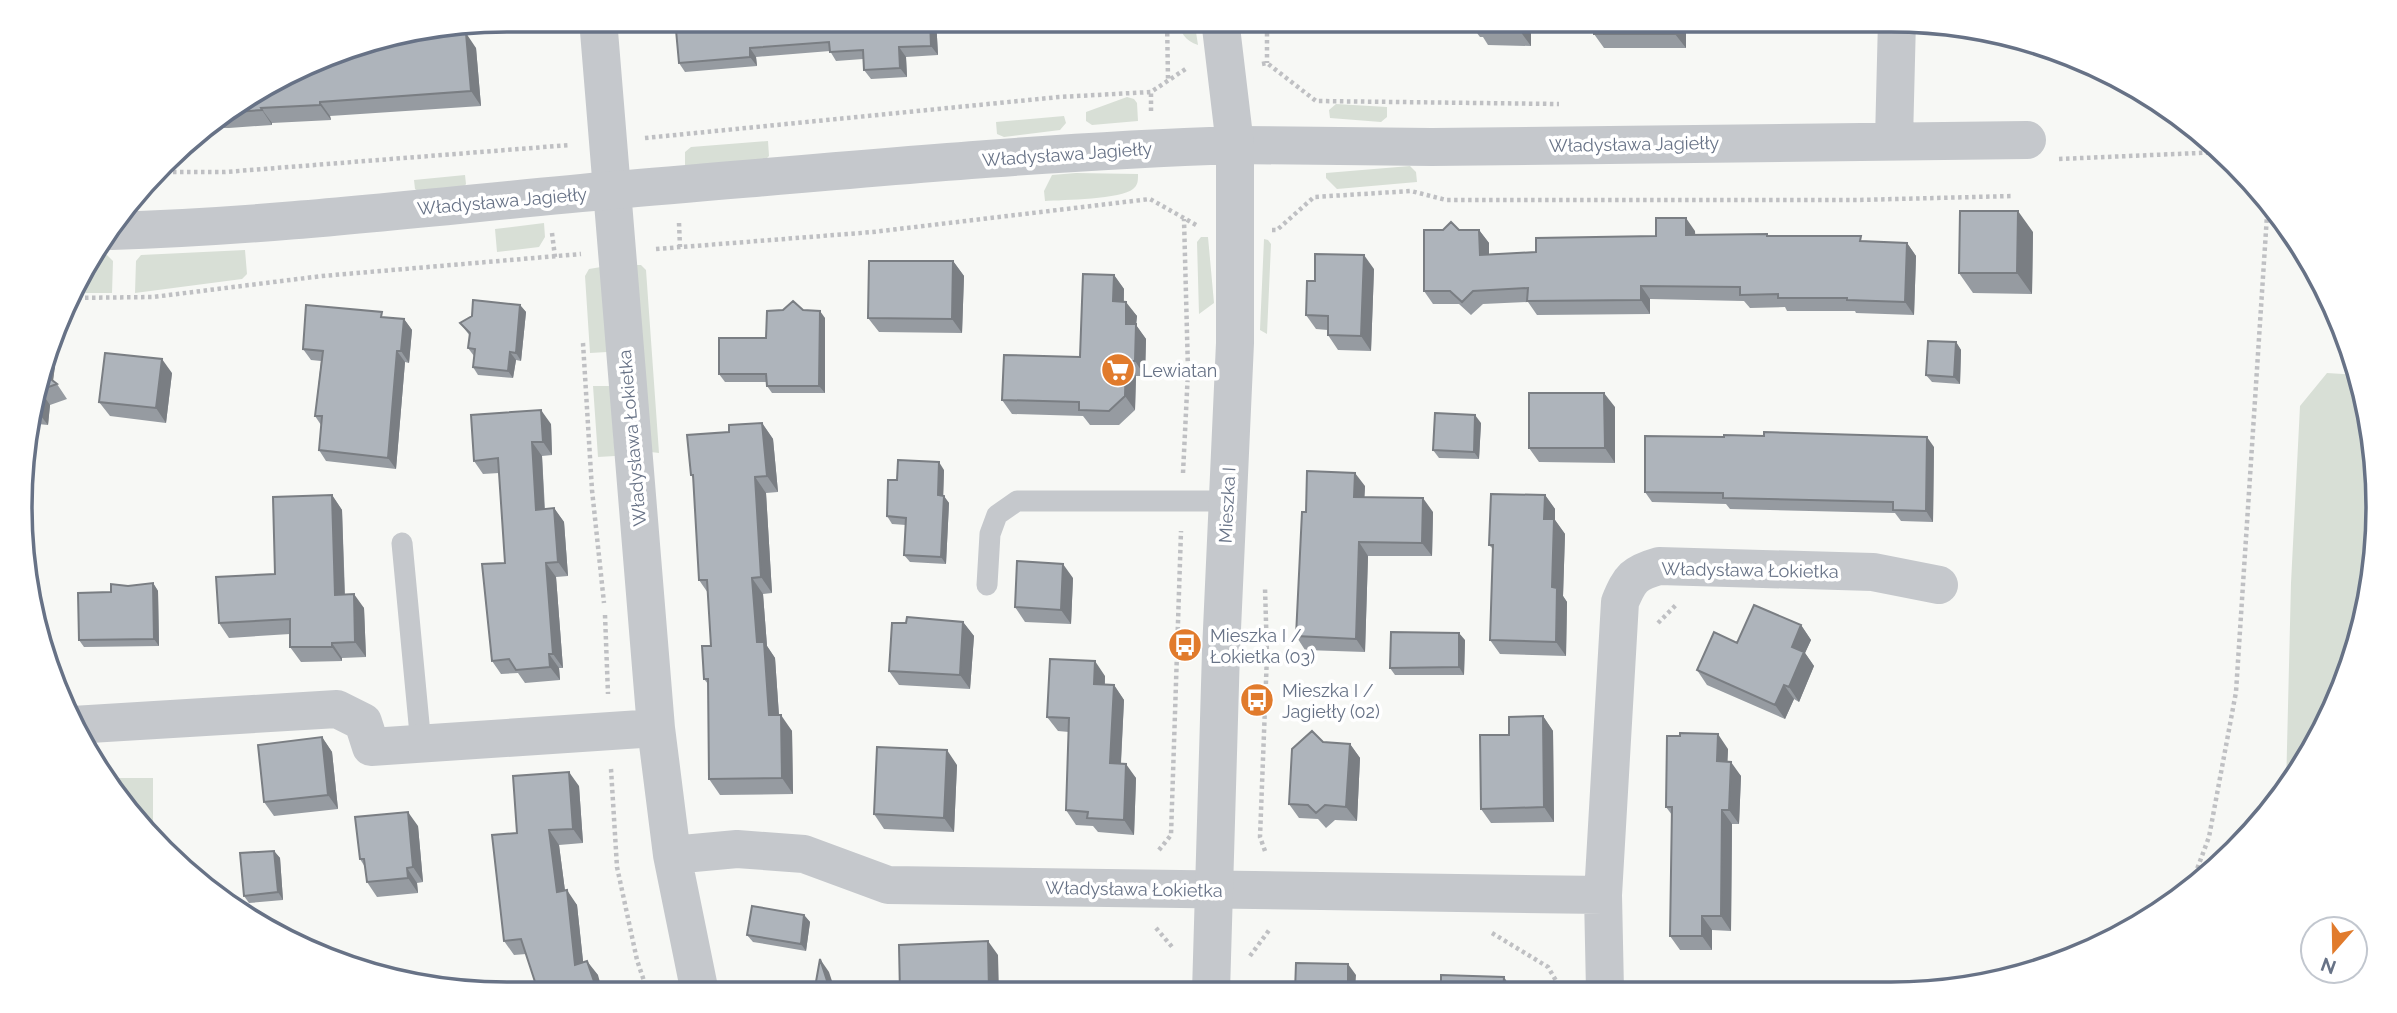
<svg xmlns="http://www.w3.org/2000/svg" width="2397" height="1013" font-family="Raleway,sans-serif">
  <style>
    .green { fill: #d8dfd6 }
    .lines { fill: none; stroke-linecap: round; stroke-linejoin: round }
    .path { stroke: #bfc0c3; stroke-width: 4.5; stroke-dasharray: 3.5 3.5; stroke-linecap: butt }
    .service { stroke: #c5c8cc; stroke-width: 21 }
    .minor { stroke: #c5c8cc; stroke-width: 38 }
    .tertiary { stroke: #c5c8cc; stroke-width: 38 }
    .wall { fill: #969ba1 }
    .shaded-wall { fill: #7a7e83 }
    .building { fill: #aeb4bb; stroke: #7a7e83; stroke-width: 2 }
    .labels { text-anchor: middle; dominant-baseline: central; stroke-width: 7; stroke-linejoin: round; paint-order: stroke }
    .street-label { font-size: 18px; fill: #677286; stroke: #fff }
    .poi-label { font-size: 18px; fill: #677286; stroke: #fff; text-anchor: start }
    .rim { fill: none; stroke: #677286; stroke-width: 3.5 }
  </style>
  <rect width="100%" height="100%" fill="#f7f8f5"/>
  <path class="green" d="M1178 19H1194L1198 45C1185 41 1180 32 1178 19Z
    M1127 97 1134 99 1137 103 1138 121 1092 125 1086 121V112Z
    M1336 104 1387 107V117L1381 122 1330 118 1329 110Z
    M1064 116 1066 123 1060 130 1004 137 997 134 996 122Z
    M768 141 769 156 766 159 685 169V152L691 147Z
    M1410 166 1416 172 1417 182 1337 189 1326 178V173Z
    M1076 173 1138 174C1138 181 1138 185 1133 189 1122 199 1063 200 1045 201L1044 191 1052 175Z
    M465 175 466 184 462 190 421 193 415 189 414 180Z
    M544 223 545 237 539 247 497 252 495 229Z
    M1201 237H1208L1214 303 1199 314 1197 242Z
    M1264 239 1268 240 1271 244 1267 334 1260 330Z
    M245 250 247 274 242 279 135 293 136 261 141 255Z
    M92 254 107 255 113 261 112 293H73L84 263Z
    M636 265H641L646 270 659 453 651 452Z
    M601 267 607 352 590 353 585 276 589 269Z
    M2327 373 2359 375 2361 381 2377 475 2374 570 2352 663 2295 778 2286 789 2291 583 2300 406Z
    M593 386H610L615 456 598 457Z
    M107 778H153V833Z"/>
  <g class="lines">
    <path class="path" d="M1167 19 1168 79
      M1267 19V63
      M1262 64 1267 63 1316 101 1559 104
      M1151 111V92
      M645 138 1059 97 1151 92 1187 68
      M2059 159 2222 152
      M159 172H225L570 145
      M679 223 680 247
      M1272 230H1277L1314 197 1411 191 1446 200H1857L2013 196
      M552 233 555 257
      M656 249 873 232 1150 199 1198 226
      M71 298 153 297 322 276 581 254
      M583 343 592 490 604 603
      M1183 473 1188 371 1184 219
      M605 615 608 694
      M1658 623 1677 604
      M611 769 617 867 637 960 648 993
      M1159 850 1171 835 1181 531
      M1265 851 1260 837 1267 655 1265 588
      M2190 888 2209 837 2236 692 2268 200
      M1156 928 1173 948
      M1492 933 1548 967 1562 991
      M1250 956 1270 929"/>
    <path class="service" d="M402 543 421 745
      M987 585 990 534 997 515 1017 501H1227"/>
    <path class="minor" d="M598 19 656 728 672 855 700 993
      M1894 140 1897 20
      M1235 145 1432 147 2027 140
      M73 725 337 709 363 722 371 747 656 728
      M672 855 737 849 804 854 888 885 1603 895
      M1605 991 1603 895 1620 602C1630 578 1634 573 1659 566L1873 572 1939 585"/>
    <path class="tertiary" d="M111 231C279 226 446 205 614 190 820 173 1028 152 1235 145
      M1211 992 1221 651 1235 343V145L1220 19"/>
  </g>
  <path class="wall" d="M675 19H936L938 55 906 57 907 77 871 79 864 70 863 59 836 61 830 51 756 57 757 66 685 72 679 63Z
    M1024 19H1079V23L1028 25Z
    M1340 19H1368L1347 30Z
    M1456 19H1531V46L1488 45 1483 37H1480L1471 25 1460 24Z
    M1594 19H1823V23L1793 22 1792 31 1686 29V48H1604L1594 34Z
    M443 31 446 35 476 48 481 106 330 116 331 120 272 123V125L229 128H202L263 84 369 44Z
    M1459 230H1479L1489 243V254L1536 252 1695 231V235L1767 234 1769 236 1907 243 1916 256 1914 315 1856 313 1855 311H1787L1785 307 1750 308 1744 301 1650 299V314L1537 315 1528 302 1483 304 1471 315 1459 304H1433L1424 291Z
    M2033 232 2032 294 1973 293 1959 273Z
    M953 261 964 276 962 333 879 332 868 318Z
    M1374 269 1371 351 1338 350 1328 335V330L1316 329 1306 315 1315 281Z
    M1114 275 1124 289V302L1137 316 1136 325 1146 339 1145 376H1136L1135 410 1119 425H1090L1083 416 1012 414 1002 400 1080 357Z
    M520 305 526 312 521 361 516 360 513 378 478 375 473 367 474 356 468 348 470 336 460 323Z
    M803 310 825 318V393H772L767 386V382H725L719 374Z
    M386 318 404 319 412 330 409 363 405 362 396 469 326 461 319 450 321 425 315 416 321 361 311 360 303 349Z
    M1956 342 1961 350 1960 384 1932 382 1926 375Z
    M49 358 55 366 53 381 57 384 67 399 50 405 48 425 28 423 29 412Z
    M172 373 166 423 110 416 99 402Z
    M1615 407V463L1539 462 1529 448Z
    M762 423 773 439 778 492 766 493 772 593 763 594 767 646 775 658 779 715 792 731 793 794 720 795 709 779 708 684 704 679 711 646 708 593 699 580 693 478 691 475 729 432Z
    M1481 423 1479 459 1439 458 1433 450Z
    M551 424 552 455 542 456 545 509 554 508 564 522 568 576 556 577 563 668H559L560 680 525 683 518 673 501 674 492 661 505 563 499 473 483 474 474 461Z
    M1934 447 1933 522 1901 521 1895 513 1730 509 1726 504 1652 502 1645 492Z
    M944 470 943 496 949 503 946 564 910 562 904 555 906 525 892 524 887 516 897 480Z
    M1365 486 1364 497 1433 512 1432 556H1368L1365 652 1305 650 1296 636 1306 512Z
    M332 495 342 510 345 594 364 608 366 657 342 658V661L301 662 290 647V634L229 638 219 623 275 574Z
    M1545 495 1555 509V520L1565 534 1563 596 1567 602 1566 656 1500 654 1490 640 1493 549 1489 545Z
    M1073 578 1071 624 1025 622 1015 607Z
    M153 583 158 591 159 646 84 647 79 640 128 586Z
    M963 622 974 636 970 689 899 685 889 671 906 623Z
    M1801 625 1811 640 1805 653 1814 666 1799 702 1794 699 1785 719 1707 685 1697 670 1737 643Z
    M1465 640 1464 675H1395L1390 668Z
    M1105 676V685H1114L1124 700 1121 764 1136 778 1134 835 1098 832 1093 826 1076 825 1066 810 1069 732 1058 731 1047 717Z
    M1543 716 1553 731 1554 822 1491 823 1481 809 1509 735Z
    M322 737 332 752 338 809 274 816 264 802Z
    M1323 742 1350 744 1360 758 1357 821 1335 820 1326 828 1318 819 1299 818 1289 804Z
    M1728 749 1727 762 1741 776 1739 824H1732L1731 931 1712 930V950H1680L1670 936 1672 815 1666 807Z
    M957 765 954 832 884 829 874 814Z
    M579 786 583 843 559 845 565 891 577 905 583 962 598 975 526 954 514 955 504 941 517 833Z
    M418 826 423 882 417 883 418 893 377 897 367 882 365 867 360 859Z
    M274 851 280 858 283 900 249 903 244 896Z
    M804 915 810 922 806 951 753 942 747 935Z"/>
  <path class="shaded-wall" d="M930 19H936L938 55 931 46Z
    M1520 19H1531V46L1520 31Z
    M1676 19H1679L1686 29V48L1675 34Z
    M1784 19H1791L1793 22 1792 31Z
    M466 33 476 48 481 106 471 91Z
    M899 47 906 57 907 77 900 68Z
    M750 48 756 57 757 66 750 57Z
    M320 102 330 116 331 120 320 105Z
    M261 108 272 123V125L262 110Z
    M2018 211 2033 232 2032 294 2017 273Z
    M1686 218 1695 231 1696 248 1686 235Z
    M1479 230 1489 243V268L1480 255Z
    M1907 243 1916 256 1914 315 1905 302Z
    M1364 255 1374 269 1371 351 1361 336Z
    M953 261 964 276 962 333 952 319Z
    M1114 275 1124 289 1123 316 1113 301Z
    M1641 286 1650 299V314L1641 300Z
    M1126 302 1137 316 1136 325 1146 339 1145 376 1135 361 1126 324Z
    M520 305 526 312 521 361 516 353Z
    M820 311 825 318V393L819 386Z
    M404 319 412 330 409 363 401 351Z
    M1956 342 1961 350 1960 384 1954 377Z
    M397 351 405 362 396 469 388 458Z
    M510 352 516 360 513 378 508 371Z
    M49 358 55 366 52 387 43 373Z
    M162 359 172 373 166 423 156 408Z
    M1126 361 1136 376 1135 410 1125 396Z
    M40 390 50 405 48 425 37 411Z
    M1604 393 1615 407V463L1605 448Z
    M541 410 551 424 552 455 543 442Z
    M1475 415 1481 423 1479 459 1474 452Z
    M762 423 773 439 778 492 767 476Z
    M1927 437 1934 447 1933 522 1926 511Z
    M532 442 542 456 545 523 536 510Z
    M939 462 944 470 943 503 938 495Z
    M1355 473 1365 486 1364 511 1354 497Z
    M755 477 766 493 772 593 761 577Z
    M332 495 342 510 345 609 335 595Z
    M1545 495 1555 509V520L1565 534 1563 596 1567 602 1566 656 1556 642 1552 587 1544 519Z
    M944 496 949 503 946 564 941 557Z
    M1423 498 1433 512 1432 556 1422 543Z
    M554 508 564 522 568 576 558 562Z
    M1359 542 1368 556 1365 652 1356 639Z
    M546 563 556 577 563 668 553 654Z
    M1063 564 1073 578 1071 624 1061 610Z
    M752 578 763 594 767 646 775 658 780 731 769 715 757 642Z
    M153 583 158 591 159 646 154 639Z
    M27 585 36 599 34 617Z
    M354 594 364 608 366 657 355 642Z
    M963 622 974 636 970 689 960 675Z
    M1801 625 1811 640 1805 653 1814 666 1799 702 1789 687 1792 647Z
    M1459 633 1465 640 1464 675 1459 667Z
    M332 643 342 658V661L332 647Z
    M549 654 559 668 560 680 550 667Z
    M1095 661 1105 676 1104 699 1094 684Z
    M1114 685 1124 700 1120 778 1110 763Z
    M1784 685 1794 699 1785 719 1775 705Z
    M781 715 792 731 793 794 782 778Z
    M1543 716 1553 731 1554 822 1544 807Z
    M1718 734 1728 749 1727 776 1717 761Z
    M322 737 332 752 338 809 328 795Z
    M1350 744 1360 758 1357 821 1346 807Z
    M947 750 957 765 954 832 944 818Z
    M1731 762 1741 776 1739 824 1729 810Z
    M1126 764 1136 778 1134 835 1124 820Z
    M569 772 579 786 583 843 573 829Z
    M1722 810 1732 824 1731 931 1721 916Z
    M408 812 418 826 423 882 413 867Z
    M549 830 559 845 567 906 557 892Z
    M274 851 280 858 283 900 278 892Z
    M407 868 417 883 418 893 408 878Z
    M567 890 577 905 585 979 575 965Z
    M804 915 810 922 806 951 801 944Z
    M1702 916 1712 930V950L1702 936Z
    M988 941 998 955 999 992H989Z
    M820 959 829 972 836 993H831Z
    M587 961 598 975 603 993H598Z
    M1348 964 1356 975 1355 991 1348 990Z
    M1504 977 1513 991H1503Z"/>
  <path class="building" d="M675 19H930L931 46 899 47 900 68 864 70 863 50 830 52 829 42 750 48V57L679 63Z
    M1470 19H1520V31H1478V23H1470Z
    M1594 19H1676L1675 34H1594Z
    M443 31 444 35 466 33 471 91 320 102V105L261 108 262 110 223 113 263 84 348 46 369 44V42L393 40V38L431 32Z
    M1960 211H2018L2017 273H1959Z
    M1656 218H1686V235L1767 234V236H1861L1860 241 1907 243 1905 302 1847 300V298H1778V294L1740 295V287L1641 286V300L1527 301 1528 288 1473 291 1462 302 1450 291H1424V230H1443L1451 222 1459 230H1479L1480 255 1536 252V238L1656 236Z
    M1315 254 1364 255 1361 336 1328 335V316L1306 315 1307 281H1315Z
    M869 261H953L952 319 868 318Z
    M1083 274 1114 275 1113 301 1126 302V324H1136L1135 361H1126L1125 396 1109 411 1079 410V402L1002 400 1004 355 1080 357Z
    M473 300 520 305 516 353 510 352 508 371 473 367 475 349 468 348 470 333 460 323 472 316Z
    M793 301 803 310 820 311 819 386H767L766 374H719V338H766L767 311 783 310Z
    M306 305 382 312 381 317 404 319 401 351H397L388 458 319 450 322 416H315L323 351 303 349Z
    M1928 341 1956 342 1954 377 1926 375Z
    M105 353 162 359 156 408 99 402Z
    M43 373 57 384 40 390 37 411 29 410Z
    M1529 393H1604L1605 448H1529Z
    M541 410 543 442H532L536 510 554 508 558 562 546 563 553 654H549L550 667 516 670 509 659 492 661 482 564 505 563 498 458 474 461 471 415Z
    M1435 413 1475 415 1474 452 1433 450Z
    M762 423 767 476 755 477 761 577 752 578 757 642H764L769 715H781L782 778 709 779 708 679H704L702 646H711L707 580H699L693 475H691L687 435 729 432V425Z
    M1764 432 1927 437 1926 511 1893 510V502L1723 498V493L1645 492V436L1724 437V435L1764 436Z
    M898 460 939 462 938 495 944 496 941 557 904 555 906 518 887 516 888 480H897Z
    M1307 471 1355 473 1354 497 1423 498 1422 543 1359 542 1356 639 1296 636 1302 512H1306Z
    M1491 494 1545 495 1544 519H1554L1552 587 1557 588 1556 642 1490 640 1493 545H1489Z
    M332 495 335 595 354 594 355 642 332 643V647H290V619L219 623 216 577 275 574 273 497Z
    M1017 561 1063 564 1061 610 1015 607Z
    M153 583 154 639 79 640 78 593 111 592V584L128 586Z
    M1754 605 1801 625 1792 647 1804 652 1789 687 1784 685 1775 705 1697 670 1714 632 1737 643Z
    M907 617 963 622 960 675 889 671 892 623H906Z
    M1391 632 1459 633V667L1390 668Z
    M1050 659 1095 661 1094 684 1114 685 1110 763 1126 764 1124 820 1087 818 1088 812 1066 810 1069 718 1047 717Z
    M1543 716 1544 807 1481 809 1480 735H1509V717Z
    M1312 731 1323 742 1350 744 1346 807 1325 805 1316 813 1308 805 1289 804 1292 749Z
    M1680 733 1718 734 1717 761 1731 762 1729 810H1722L1721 916H1702V936H1670L1672 807H1666L1667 736H1680Z
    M322 737 328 795 264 802 258 745Z
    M877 747 947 750 944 818 874 814Z
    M569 772 573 829 549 830 557 892 567 890 575 965 587 961 598 993 539 994 521 939 504 941 492 835 517 833 513 776Z
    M408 812 413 867 407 868 408 878 367 882 364 859H360L355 817Z
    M274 851 278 892 244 896 240 853Z
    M752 906 804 915 801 944 747 935Z
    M988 941 989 992 900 993 899 945Z
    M820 959 831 993H814Z
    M1296 963 1348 964V990L1369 991H1295Z
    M1441 975 1504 977 1503 991H1441Z"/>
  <defs>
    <g id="supermarket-disc" transform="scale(1.75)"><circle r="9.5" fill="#e17b2c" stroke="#fff"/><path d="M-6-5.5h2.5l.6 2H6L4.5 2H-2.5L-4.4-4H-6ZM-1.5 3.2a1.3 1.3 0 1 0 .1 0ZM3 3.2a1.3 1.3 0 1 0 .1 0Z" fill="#fff"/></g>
    <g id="bus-disc" transform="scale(1.75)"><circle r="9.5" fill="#e17b2c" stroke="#fff"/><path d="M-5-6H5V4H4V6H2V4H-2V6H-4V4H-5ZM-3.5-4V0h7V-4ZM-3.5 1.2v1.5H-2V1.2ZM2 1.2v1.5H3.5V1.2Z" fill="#fff"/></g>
  </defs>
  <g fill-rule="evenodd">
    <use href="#supermarket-disc" x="1118" y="370"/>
    <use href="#bus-disc" x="1185" y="645"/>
    <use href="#bus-disc" x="1257" y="700"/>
  </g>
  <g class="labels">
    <g class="street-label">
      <text transform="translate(1634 144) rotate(-1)">Władysława Jagiełły</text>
      <text transform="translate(1067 154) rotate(-4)">Władysława Jagiełły</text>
      <text transform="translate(502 201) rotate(-5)">Władysława Jagiełły</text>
      <text transform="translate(632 438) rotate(-95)">Władysława Łokietka</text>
      <text transform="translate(1227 505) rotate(-87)">Mieszka I</text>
      <text transform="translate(1750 570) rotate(1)">Władysława Łokietka</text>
      <text transform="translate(1134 889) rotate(1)">Władysława Łokietka</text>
    </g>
    <g class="poi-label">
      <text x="1142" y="370">Lewiatan</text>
      <text x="1210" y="635">Mieszka I /<tspan x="1210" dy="21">Łokietka (03)</tspan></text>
      <text x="1282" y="690">Mieszka I /<tspan x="1282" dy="21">Jagiełły (02)</tspan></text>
    </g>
  </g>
  <path d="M0 0H2397V1013H0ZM507 32H1891A475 475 0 0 1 2366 507V507A475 475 0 0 1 1891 982H507A475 475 0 0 1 32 507V507A475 475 0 0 1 507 32Z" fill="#fff" fill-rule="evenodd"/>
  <path class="rim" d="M507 32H1891A475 475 0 0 1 2366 507V507A475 475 0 0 1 1891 982H507A475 475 0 0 1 32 507V507A475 475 0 0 1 507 32Z"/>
  <g transform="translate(2334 950) rotate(200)"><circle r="33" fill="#ffffff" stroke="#c2c7cf" stroke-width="2"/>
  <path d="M0-5L12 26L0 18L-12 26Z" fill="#e17b2c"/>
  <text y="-10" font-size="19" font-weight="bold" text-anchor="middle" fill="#677286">N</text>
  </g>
</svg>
